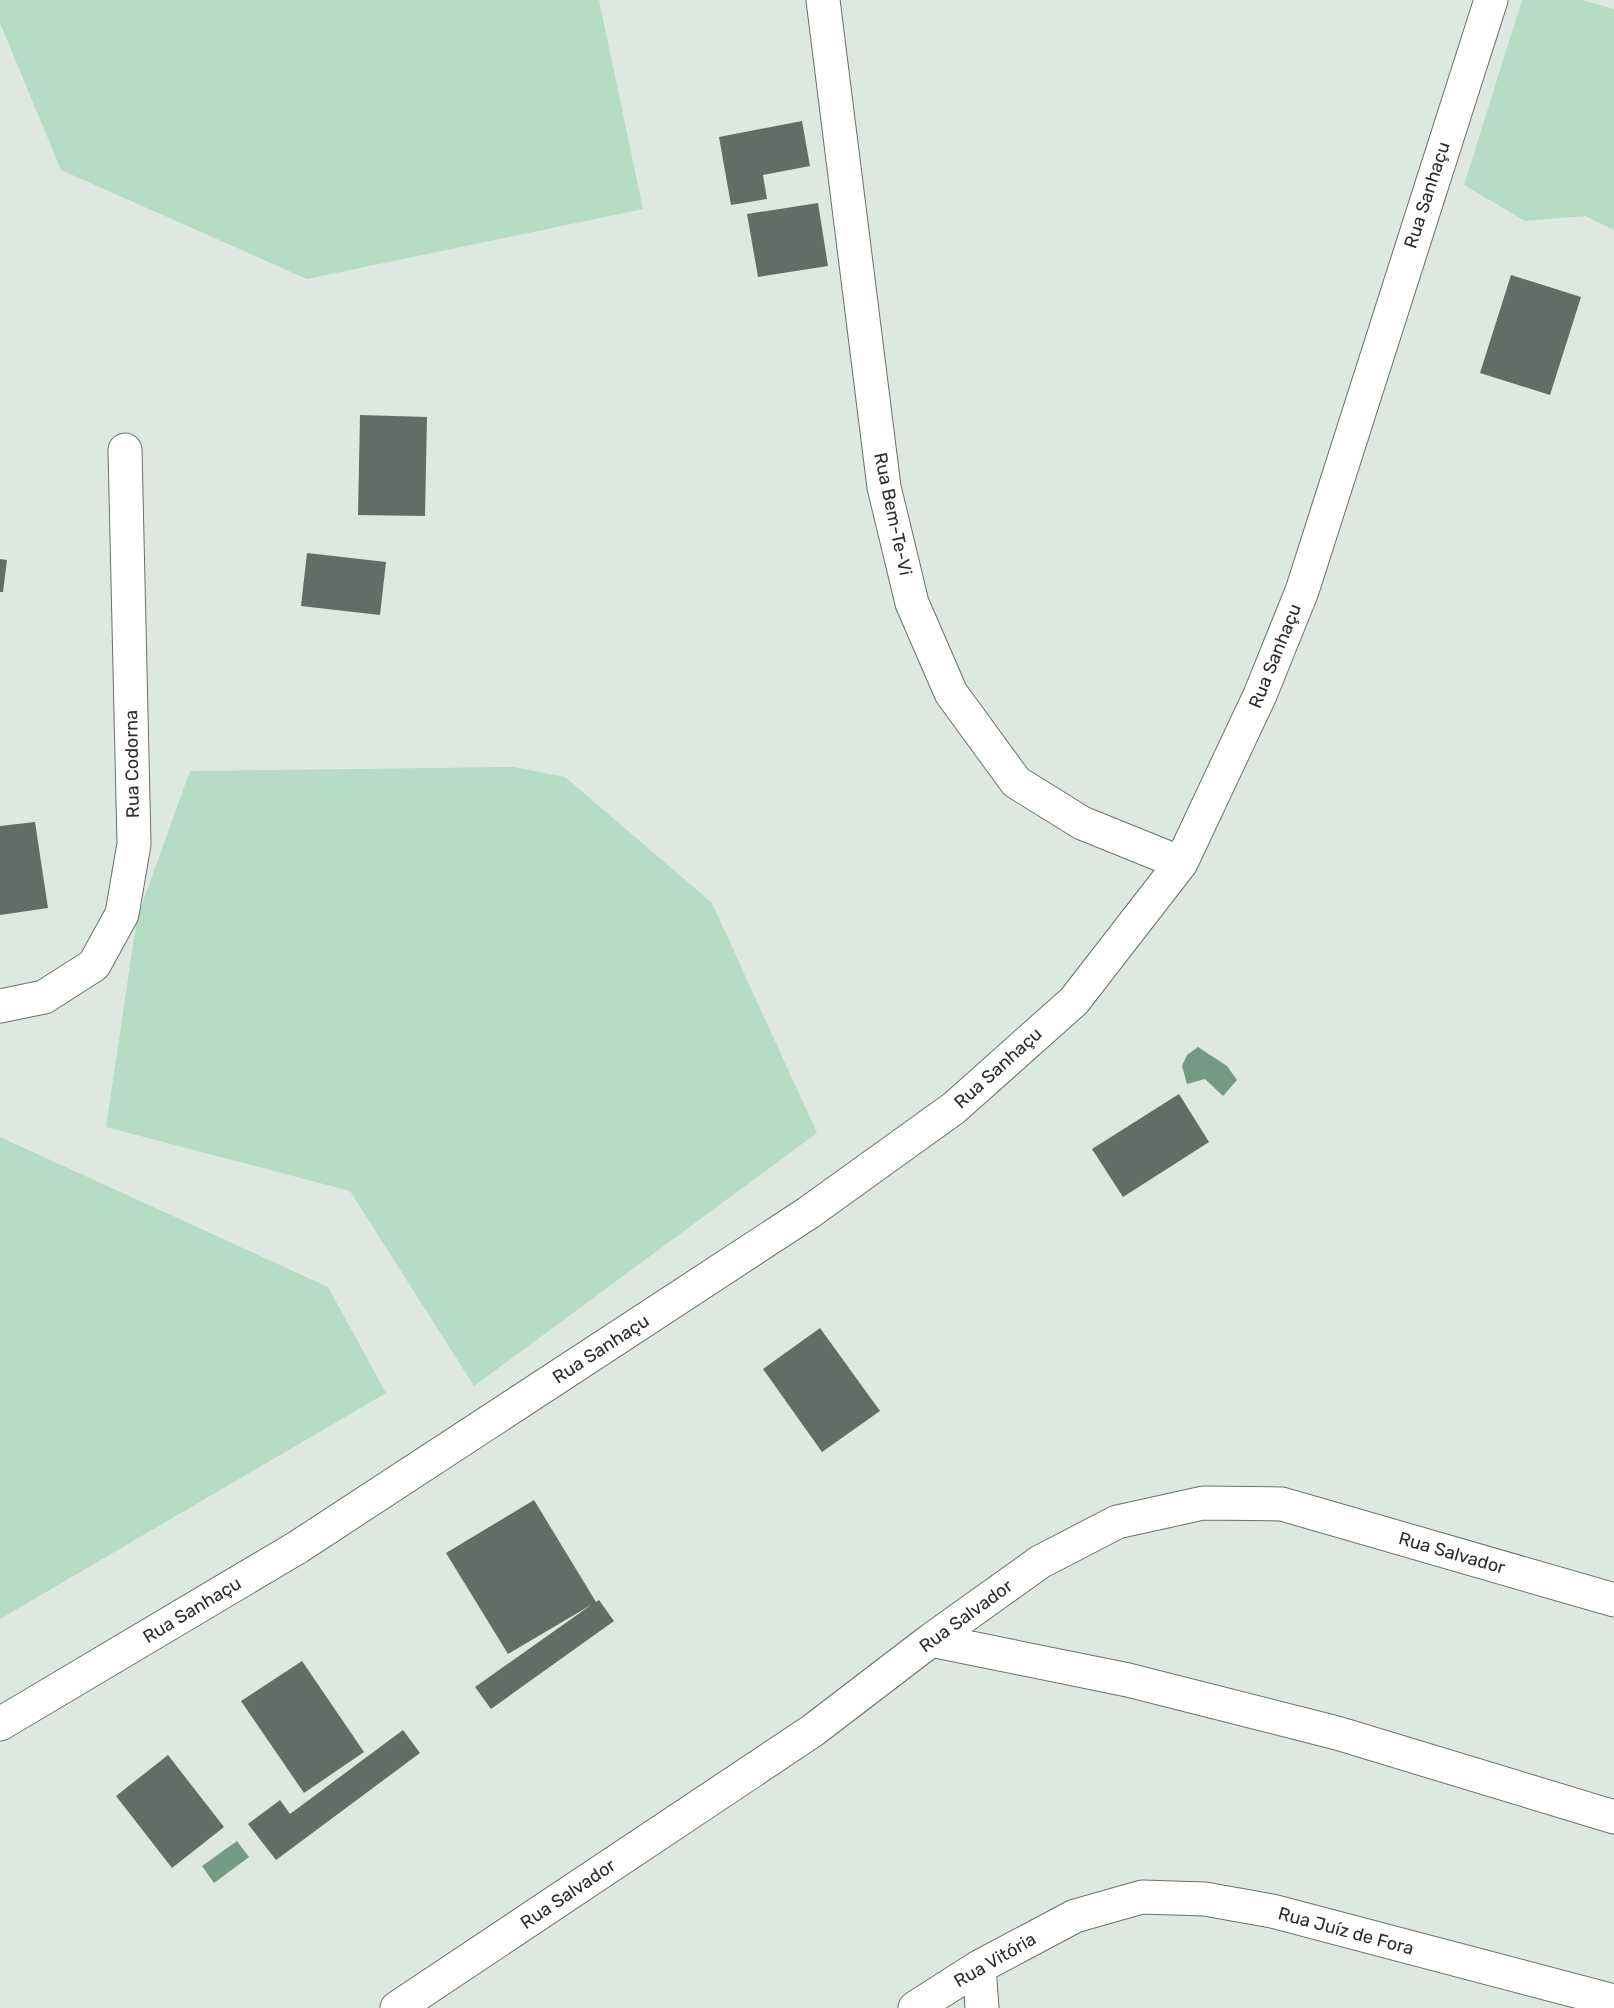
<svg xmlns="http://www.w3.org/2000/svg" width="1614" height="2008" font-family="Rubik,sans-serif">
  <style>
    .green { fill: #b7dcc5 }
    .water { fill: #749a83 }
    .building { fill: #636d67 }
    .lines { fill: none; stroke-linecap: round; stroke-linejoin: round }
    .minor-casing { stroke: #68726c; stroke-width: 35 }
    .minor { stroke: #fff; stroke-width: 33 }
    .labels { text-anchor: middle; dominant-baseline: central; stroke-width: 6; stroke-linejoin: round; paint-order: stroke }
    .street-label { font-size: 18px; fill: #2a2e2b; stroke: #fff }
  </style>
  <rect width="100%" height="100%" fill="#dde8e1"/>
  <path class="green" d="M0 0H599L643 209 307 279 61 170 0 23Z
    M1522 0H1582L1614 9V230L1585 216 1525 221 1464 185Z
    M514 767 565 777 712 903 817 1133 474 1386 350 1191 106 1127 137 918 190 771Z
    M0 1137 328 1287 386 1393 0 1619Z"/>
  <path class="water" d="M1198 1047 1227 1066 1237 1080 1223 1096 1205 1079 1187 1084 1182 1066 1187 1055Z
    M237 1841 249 1857 214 1883 202 1866Z"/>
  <path class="building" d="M802 121 810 166 763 175 767 199 731 205 719 137Z
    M818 203 828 266 758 277 747 214Z
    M1511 275 1581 297 1550 395 1480 373Z
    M360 415 427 417 425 516 358 515Z
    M307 553 386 562 380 615 301 606Z
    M0 559 7 560 3 592H0Z
    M35 822 48 908 0 915V826Z
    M1179 1094 1209 1142 1123 1197 1092 1149Z
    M820 1328 880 1411 822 1452 763 1369Z
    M534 1500 596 1602 599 1600 614 1621 491 1709 475 1687 591 1605 508 1654 446 1553Z
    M302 1661 364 1752 304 1793 241 1701Z
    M403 1730 420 1753 276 1860 248 1824 280 1800 290 1814Z
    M168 1755 224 1827 172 1868 116 1796Z"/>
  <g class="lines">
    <g class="minor-casing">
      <path id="minor" d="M823 0 884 487 912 603 951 693 1016 782 1082 823 1181 863
        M0 1006 44 997 94 965 122 914 134 844 125 450
        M931 1640 1128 1680 1337 1733 1614 1817
        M0 1724 298 1547 808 1213 954 1108 1074 1001 1181 863 1260 695 1302 591 1491 0
        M979 1967 982 2008
        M397 2008 812 1731 931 1640 1040 1562 1117 1522 1203 1503 1282 1504 1614 1600
        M915 2008 979 1967 1075 1916 1142 1897 1205 1899 1272 1911 1614 2001"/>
    </g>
    <use href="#minor" class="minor"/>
  </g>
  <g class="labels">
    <g class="street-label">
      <text transform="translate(1427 195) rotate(-72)">Rua Sanhaçu</text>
      <text transform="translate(893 514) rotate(78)">Rua Bem-Te-Vi</text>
      <text transform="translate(1275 656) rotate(-68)">Rua Sanhaçu</text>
      <text transform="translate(132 764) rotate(-91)">Rua Codorna</text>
      <text transform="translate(998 1068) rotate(-42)">Rua Sanhaçu</text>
      <text transform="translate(601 1349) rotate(-33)">Rua Sanhaçu</text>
      <text transform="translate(1452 1553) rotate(16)">Rua Salvador</text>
      <text transform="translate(192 1610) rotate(-31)">Rua Sanhaçu</text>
      <text transform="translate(966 1616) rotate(-36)">Rua Salvador</text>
      <text transform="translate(568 1894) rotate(-34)">Rua Salvador</text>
      <text transform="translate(1346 1931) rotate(15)">Rua Juíz de Fora</text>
      <text transform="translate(995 1960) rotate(-30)">Rua Vitória</text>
    </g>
  </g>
</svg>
